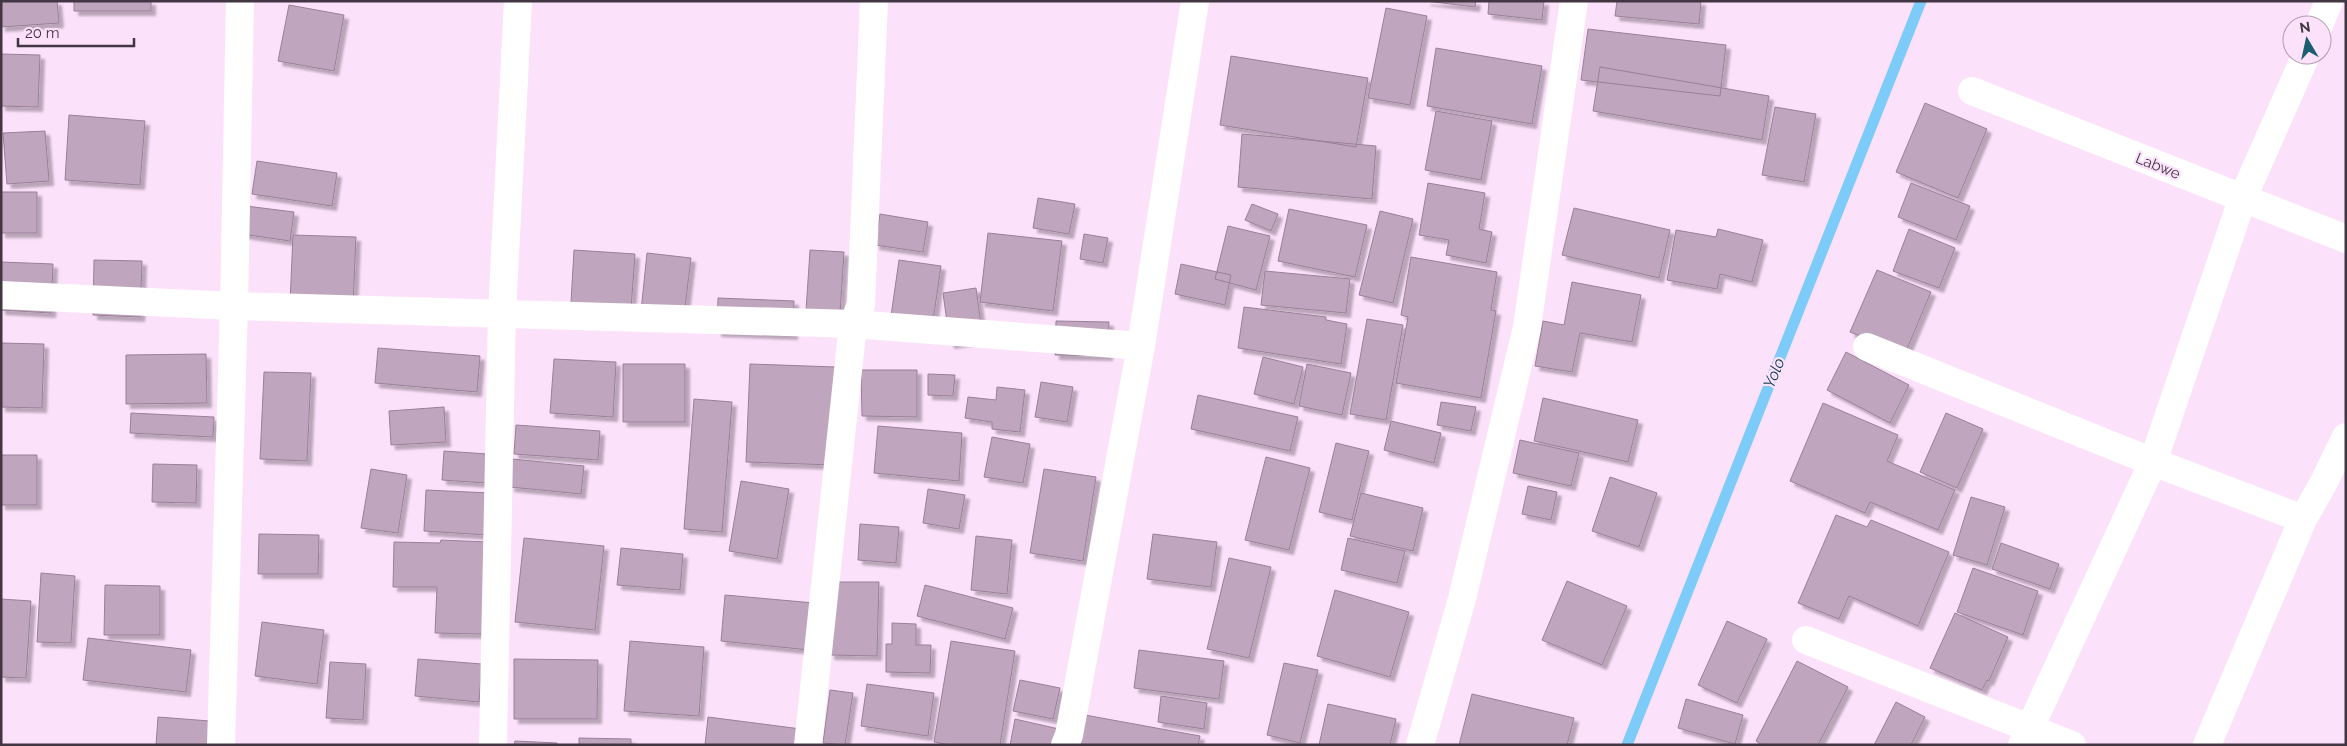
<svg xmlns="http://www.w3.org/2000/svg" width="2347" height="746" font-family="Raleway,sans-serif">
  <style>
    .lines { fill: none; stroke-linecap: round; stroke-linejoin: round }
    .stream { stroke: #7dcbf8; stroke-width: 11 }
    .building { fill: #bfa5be; stroke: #998098; filter: url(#shadow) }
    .minor { stroke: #fff; stroke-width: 28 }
    .labels { text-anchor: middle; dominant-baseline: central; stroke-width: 4.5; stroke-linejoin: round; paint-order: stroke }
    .street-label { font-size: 15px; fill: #413641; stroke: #fce1fb }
    .water-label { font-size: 16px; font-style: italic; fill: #0e3b52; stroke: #fce1fb }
  </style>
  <defs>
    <filter id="shadow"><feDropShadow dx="4.5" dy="4.5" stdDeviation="1" flood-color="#0004"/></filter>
  </defs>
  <rect width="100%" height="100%" fill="#fce1fb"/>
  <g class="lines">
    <path class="stream" d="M1627 745 1921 1"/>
  </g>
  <path class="building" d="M1 1H57L59 23 1 27Z
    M74 1H151V11H74Z
    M1426 1H1476L1475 7Z
    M1489 1H1544L1542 20 1488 14Z
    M1617 1H1701L1699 24 1615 16Z
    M289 5 344 15 334 71 278 61Z
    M1386 8 1427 16 1410 105 1368 98Z
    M1588 29 1726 45 1720 96 1581 80Z
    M1436 48 1542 66 1532 124 1427 106Z
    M1 54 40 55 38 107 1 106Z
    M1231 56 1368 78 1356 147 1220 125Z
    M1600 67 1769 96 1762 140 1593 111Z
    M1925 103 1987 129 1958 198 1896 172Z
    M1775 107 1816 114 1804 182 1762 175Z
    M1436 111 1492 121 1481 180 1425 170Z
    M69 115 145 121 140 185 65 180Z
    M45 131 49 181 7 184 3 133Z
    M1242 134 1376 146 1372 199 1238 187Z
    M257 161 337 173 332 206 252 194Z
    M1428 183 1485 193 1479 229 1492 232 1486 263 1446 255 1449 240 1419 235Z
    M1911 183 1970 206 1956 240 1898 217Z
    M1 192H37V233H1Z
    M1038 198 1075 204 1069 234 1033 228Z
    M1252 204 1278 214 1271 231 1245 220Z
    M246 206 294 212 290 241 242 234Z
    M1574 208 1670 230 1659 278 1562 255Z
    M1289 209 1367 225 1355 277 1278 261Z
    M1380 211 1413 219 1393 303 1359 295Z
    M880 214 928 222 923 252 875 245Z
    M1228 226 1270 236 1256 290 1215 279Z
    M1718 229 1763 240 1752 282 1720 274 1717 289 1667 280 1676 230 1716 237Z
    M1909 229 1955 248 1939 288 1893 271Z
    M988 233 1062 241 1053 311 980 302Z
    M1084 234 1108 238 1103 263 1080 259Z
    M293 235 356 237 353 306 290 303Z
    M574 250 635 254 630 323 570 320Z
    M810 250 844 252 840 313 806 311Z
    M647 253 691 258 684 316 641 311Z
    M1411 257 1497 272 1491 310 1496 311 1481 398 1396 383 1408 317 1401 315Z
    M94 260 142 261 140 317 93 315Z
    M899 260 941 266 931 335 889 330Z
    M1 262 53 264 51 313 1 310Z
    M1181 264 1231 275 1225 305 1175 294Z
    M1877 270 1931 292 1905 354 1850 332Z
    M1265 271 1350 279 1346 313 1261 305Z
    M1572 282 1641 295 1632 342 1580 333 1572 372 1535 366 1543 321 1564 325Z
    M976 288 983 339 950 344 943 293Z
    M718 298 794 301 793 335 717 332Z
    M1244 307 1326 317V320L1347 324 1341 364 1238 348Z
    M1367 319 1403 325 1386 420 1350 414Z
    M1056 321 1109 322 1108 356 1055 355Z
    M1 343 44 344 42 408 1 407Z
    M378 348 480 356 477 392 375 383Z
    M1846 352 1909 385 1890 423 1827 390Z
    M206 354 207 403 126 404V355Z
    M1263 357 1303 367 1294 404 1254 394Z
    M554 359 616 362 613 417 550 413Z
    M623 364H685V422H623Z
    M750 364 836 367 833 465 746 462Z
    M1307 364 1351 373 1342 415 1299 406Z
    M861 370H917V417L862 416Z
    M264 372 311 373 307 461 260 459Z
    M928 374 955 375 953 396 928 395Z
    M1041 382 1073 387 1067 422 1035 417Z
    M997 387 1025 390 1020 432 992 429V422L965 418 968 397 996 400Z
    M1198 395 1298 417 1290 451 1191 429Z
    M1543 398 1638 420 1628 462 1534 441Z
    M694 399 732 402 722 532 684 529Z
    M1441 402 1476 407 1471 431 1437 425Z
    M1823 403 1898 435 1887 461 1955 490 1938 530 1870 502 1865 513 1790 481Z
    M444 407 446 442 391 445 389 411Z
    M131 413 214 417 213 437 130 433Z
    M1946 413 1983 429 1957 488 1920 472Z
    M1391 421 1441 433 1434 463 1384 450Z
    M516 425 600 431 598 460 514 454Z
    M878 426 962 433 959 481 874 473Z
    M992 437 1030 444 1023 483 984 477Z
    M1520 440 1579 453 1571 486 1513 473Z
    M1336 443 1369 451 1352 520 1319 512Z
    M444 451 487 454 486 483 442 480Z
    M1 455H37V505H1Z
    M1266 457 1310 468 1289 550 1245 540Z
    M512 459 584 466 581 494 510 487Z
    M153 464 197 465 196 503 152 502Z
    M371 469 407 475 398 533 361 528Z
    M1044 469 1096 477 1083 561 1030 553Z
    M1610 477 1657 493 1639 547 1592 531Z
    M741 481 789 489 777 559 729 551Z
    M1528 486 1557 492 1551 520 1522 514Z
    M928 489 965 495 959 529 923 523Z
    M426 490 490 493 487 535 424 531Z
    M1361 493 1423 508 1413 551 1350 536Z
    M1971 497 2005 507 1987 565 1953 555Z
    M1836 515 1867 527 1871 520 1949 552 1918 626 1849 596 1839 619 1798 603Z
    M860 524 899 527 896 563 858 560Z
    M259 534 319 535 318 574H258Z
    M1153 534 1217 542 1211 587 1147 579Z
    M976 536 1012 540 1007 594 971 590Z
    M524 538 604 546 595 630 515 622Z
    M1348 538 1405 551 1397 583 1341 570Z
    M441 540 487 542 483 634 435 633 437 587H393L394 542 440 543Z
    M2001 543 2059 564 2050 589 1992 569Z
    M621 548 683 554 680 590 617 585Z
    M1229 558 1271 567 1249 658 1207 649Z
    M1973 568 2038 591 2023 635 1957 612Z
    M41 573 75 576 71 643 37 642Z
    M1567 581 1627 606 1602 665 1542 640Z
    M832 582H879L877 656 830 655Z
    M105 585 160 586V635H104Z
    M925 585 1013 608 1005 639 917 616Z
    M1335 590 1409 612 1390 677 1317 656Z
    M725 595 814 603 809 650 721 641Z
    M1 599 31 601 26 678 1 677Z
    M1955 613 2008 637 1989 681 1987 680 1982 690 1930 668Z
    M1727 621 1767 639 1737 703 1698 685Z
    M262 622 324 630 317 684 255 676Z
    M892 623 916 624V645H931L930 673 886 672V644H892Z
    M88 638 191 650 186 692 83 680Z
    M630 641 704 647 699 716 624 711Z
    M951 641 1015 651 1000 745H950L934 742Z
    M1139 650 1224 661 1219 699 1134 688Z
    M418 659 482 664 479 702 415 696Z
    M514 659 598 660 597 719H514Z
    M1797 661 1848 687 1818 745H1762L1756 741Z
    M330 662 366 664 363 720 326 718Z
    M1284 663 1318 670 1300 743 1267 735Z
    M1020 680 1060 688 1053 719 1013 711Z
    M867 684 934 693 928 736 861 726Z
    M830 690 853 693 845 745 823 743Z
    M1472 694 1574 718 1567 745H1459Z
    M1161 696 1207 703 1204 729 1158 722Z
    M1686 699 1743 715 1735 744 1678 728Z
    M1896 702 1925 717 1911 745H1874Z
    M1328 704 1396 719 1390 745H1319Z
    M1085 715 1200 736 1198 745H1080Z
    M158 717 210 721 208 745H156Z
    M708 717 801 729 799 745H705Z
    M1015 719 1059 729 1056 745H1010Z
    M579 738 631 739V745H579Z
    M515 741 557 743V745H514Z"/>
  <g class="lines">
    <path class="minor" d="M2319 25 2329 1
      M1972 91 2346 239
      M1 295 234 306 853 324 1141 346
      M1867 347 2153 462 2303 519
      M1806 640 2072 745
      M221 745 234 306 240 1
      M493 745 502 313 518 1
      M808 745 853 324 861 305 874 1
      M1065 745 1069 735 1141 346 1195 1
      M1420 745 1462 599 1527 327 1574 1
      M2022 745 2153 462 2242 200 2306 55
      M2207 745 2303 519 2323 484 2346 437"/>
  </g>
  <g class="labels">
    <g class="street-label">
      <text transform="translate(2158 166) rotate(22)">Labwe</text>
    </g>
    <g class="water-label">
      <text transform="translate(1774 373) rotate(-68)">Yolo</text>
    </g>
  </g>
  <rect width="2347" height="746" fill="none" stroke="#413641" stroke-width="5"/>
  <g transform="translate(2307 40) rotate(351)"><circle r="24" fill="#fce1fb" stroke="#b19db1"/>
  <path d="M0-4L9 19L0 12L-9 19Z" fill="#1b5e71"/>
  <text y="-8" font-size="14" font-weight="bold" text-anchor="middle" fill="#413641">N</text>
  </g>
  <path d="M18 38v8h116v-8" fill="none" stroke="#413641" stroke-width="2.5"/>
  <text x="25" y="38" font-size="15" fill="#413641" stroke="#fce1fb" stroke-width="4" paint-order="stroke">20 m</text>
</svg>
